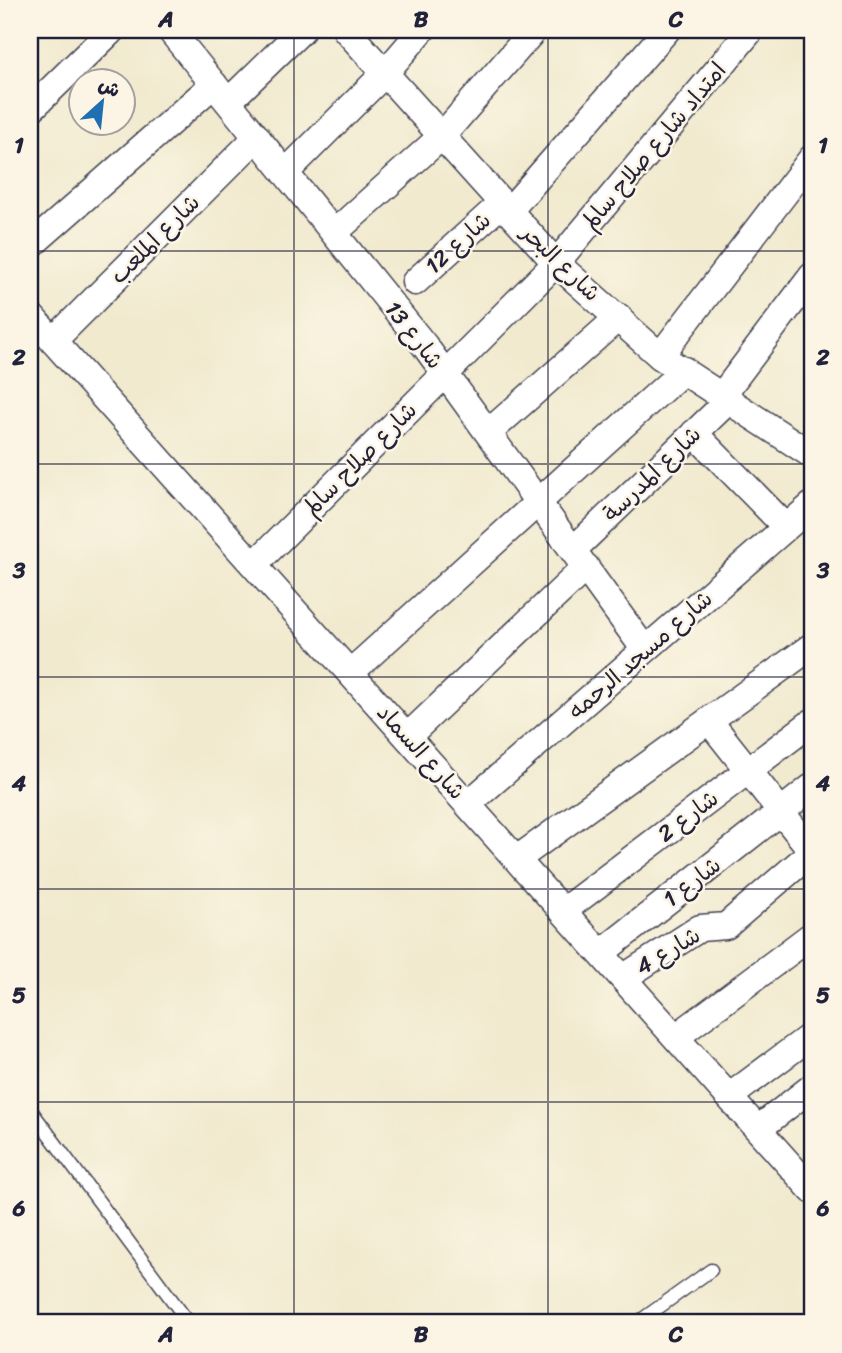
<svg xmlns="http://www.w3.org/2000/svg" width="842" height="1353" font-family="Sriracha,'Playpen Sans Arabic',sans-serif">
  <style>
    .lines { fill: none; stroke-linecap: round; stroke-linejoin: round }
    .service-casing { stroke: #414051; stroke-width: 15 }
    .minor-casing { stroke: #414051; stroke-width: 29 }
    .service { stroke: #fff; stroke-width: 12 }
    .minor { stroke: #fff; stroke-width: 26 }
    .grid { fill: none; stroke: #22223b; stroke-width: 2; stroke-opacity: 0.55 }
    .labels { text-anchor: middle; dominant-baseline: central; stroke-width: 5; stroke-linejoin: round; paint-order: stroke }
    .street-label { font-size: 23px; fill: #22223b; stroke: #fcf5e5 }
    .neatline { fill: none; stroke: #22223b; stroke-width: 2.5 }
    .grid-label { font-size: 23px; text-anchor: middle; font-weight: bold; fill: #22223b }
  </style>
  <rect width="100%" height="100%" fill="#fcf5e5"/>
  <filter id="ink" filterUnits="userSpaceOnUse"><feTurbulence type="fractalNoise" baseFrequency=".0143" numOctaves="2"/><feDisplacementMap in="SourceGraphic" scale="14" xChannelSelector="R" yChannelSelector="G"/><feConvolveMatrix kernelMatrix="1 2 1 2 8 2 1 2 1" color-interpolation-filters="sRGB"/></filter>
  <filter id="wash" filterUnits="userSpaceOnUse"><feTurbulence type="fractalNoise" baseFrequency=".00686" numOctaves="4" result="noise"/><feDisplacementMap in="SourceGraphic" scale="28" xChannelSelector="R" yChannelSelector="G"/><feGaussianBlur stdDeviation="1.57" result="paint"/><feColorMatrix in="noise" values="0 0 0 0 0 0 0 0 0 0 0 0 0 0 0 0 0 1.4 0 .05"/><feComposite in="paint" operator="in"/></filter>
  <g filter="url(#wash)">
    <rect width="100%" height="100%" fill="#f1eacf"/>
  </g>
  <g filter="url(#ink)">
    <g class="lines">
      <g class="service-casing">
        <path id="service" d="M30 1109 189 1323
          M637 1323 711 1270"/>
      </g>
      <g class="minor-casing">
        <path id="minor" d="M170 30 425 346 645 650
          M346 30 556 263 660 356 812 455
          M228 102 302 30
          M30 110 112 30
          M285 173 385 73 422 30
          M508 212 667 30
          M334 233 442 136 534 30
          M30 246 214 84
          M415 282 501 204
          M30 315 812 1190
          M53 341 257 137
          M660 356 812 158
          M723 394 812 276
          M489 432 619 317
          M694 433 786 527
          M573 550 730 399
          M254 565 556 263 751 30
          M350 673 684 370
          M710 722 812 851
          M407 737 586 567
          M468 804 812 505
          M517 859 812 646
          M563 911 812 722
          M601 953 812 787
          M623 978 700 928 726 926 812 852
          M676 1037 812 935
          M729 1097 812 1035
          M758 1129 812 1087"/>
      </g>
      <use href="#service" class="service"/>
      <use href="#minor" class="minor"/>
    </g>
  </g>
  <path class="grid" d="M294 30V1323M548 30V1323M30 251H812M30 464H812M30 677H812M30 889H812M30 1102H812"/>
  <g class="labels">
    <g class="street-label">
      <text transform="translate(654 146) rotate(-50)">امتداد شارع صلاح سالم</text>
      <text transform="translate(155 239) rotate(-45)">شارع الملعب</text>
      <text transform="translate(458 243) rotate(-42)">شارع 12</text>
      <text transform="translate(561 263) rotate(44)">شارع البحر</text>
      <text transform="translate(414 335) rotate(52)">شارع 13</text>
      <text transform="translate(360 459) rotate(-45)">شارع صلاح سالم</text>
      <text transform="translate(652 474) rotate(-44)">شارع المدرسة</text>
      <text transform="translate(640 655) rotate(-41)">شارع مسجد الرحمه</text>
      <text transform="translate(421 752) rotate(48)">شارع السماد</text>
      <text transform="translate(688 816) rotate(-37)">شارع 2</text>
      <text transform="translate(692 882) rotate(-38)">شارع 1</text>
      <text transform="translate(668 951) rotate(-31)">شارع 4</text>
    </g>
  </g>
  <rect width="842" height="1353" fill="none" stroke="#fcf5e5" stroke-width="77"/>
  <g transform="translate(102 102) rotate(27)"><circle r="33" fill="#fcf5e5" stroke="#a5a1a1" stroke-width="2"/>
  <path d="M0-5L12 26L0 18L-12 26Z" fill="#1f6fb2"/>
  <text y="-10" font-size="19" font-weight="bold" text-anchor="middle" fill="#22223b">ش</text>
  </g>
  <rect x="38" y="38" width="766" height="1276" class="neatline"/>
  <g class="grid-label">
    <text x="166" y="27">A</text>
    <text x="421" y="27">B</text>
    <text x="676" y="27">C</text>
    <text x="19" y="153">1</text>
    <text x="823" y="153">1</text>
    <text x="19" y="365">2</text>
    <text x="823" y="365">2</text>
    <text x="19" y="578">3</text>
    <text x="823" y="578">3</text>
    <text x="19" y="791">4</text>
    <text x="823" y="791">4</text>
    <text x="19" y="1003">5</text>
    <text x="823" y="1003">5</text>
    <text x="19" y="1216">6</text>
    <text x="823" y="1216">6</text>
    <text x="166" y="1342">A</text>
    <text x="421" y="1342">B</text>
    <text x="676" y="1342">C</text>
  </g>
</svg>
